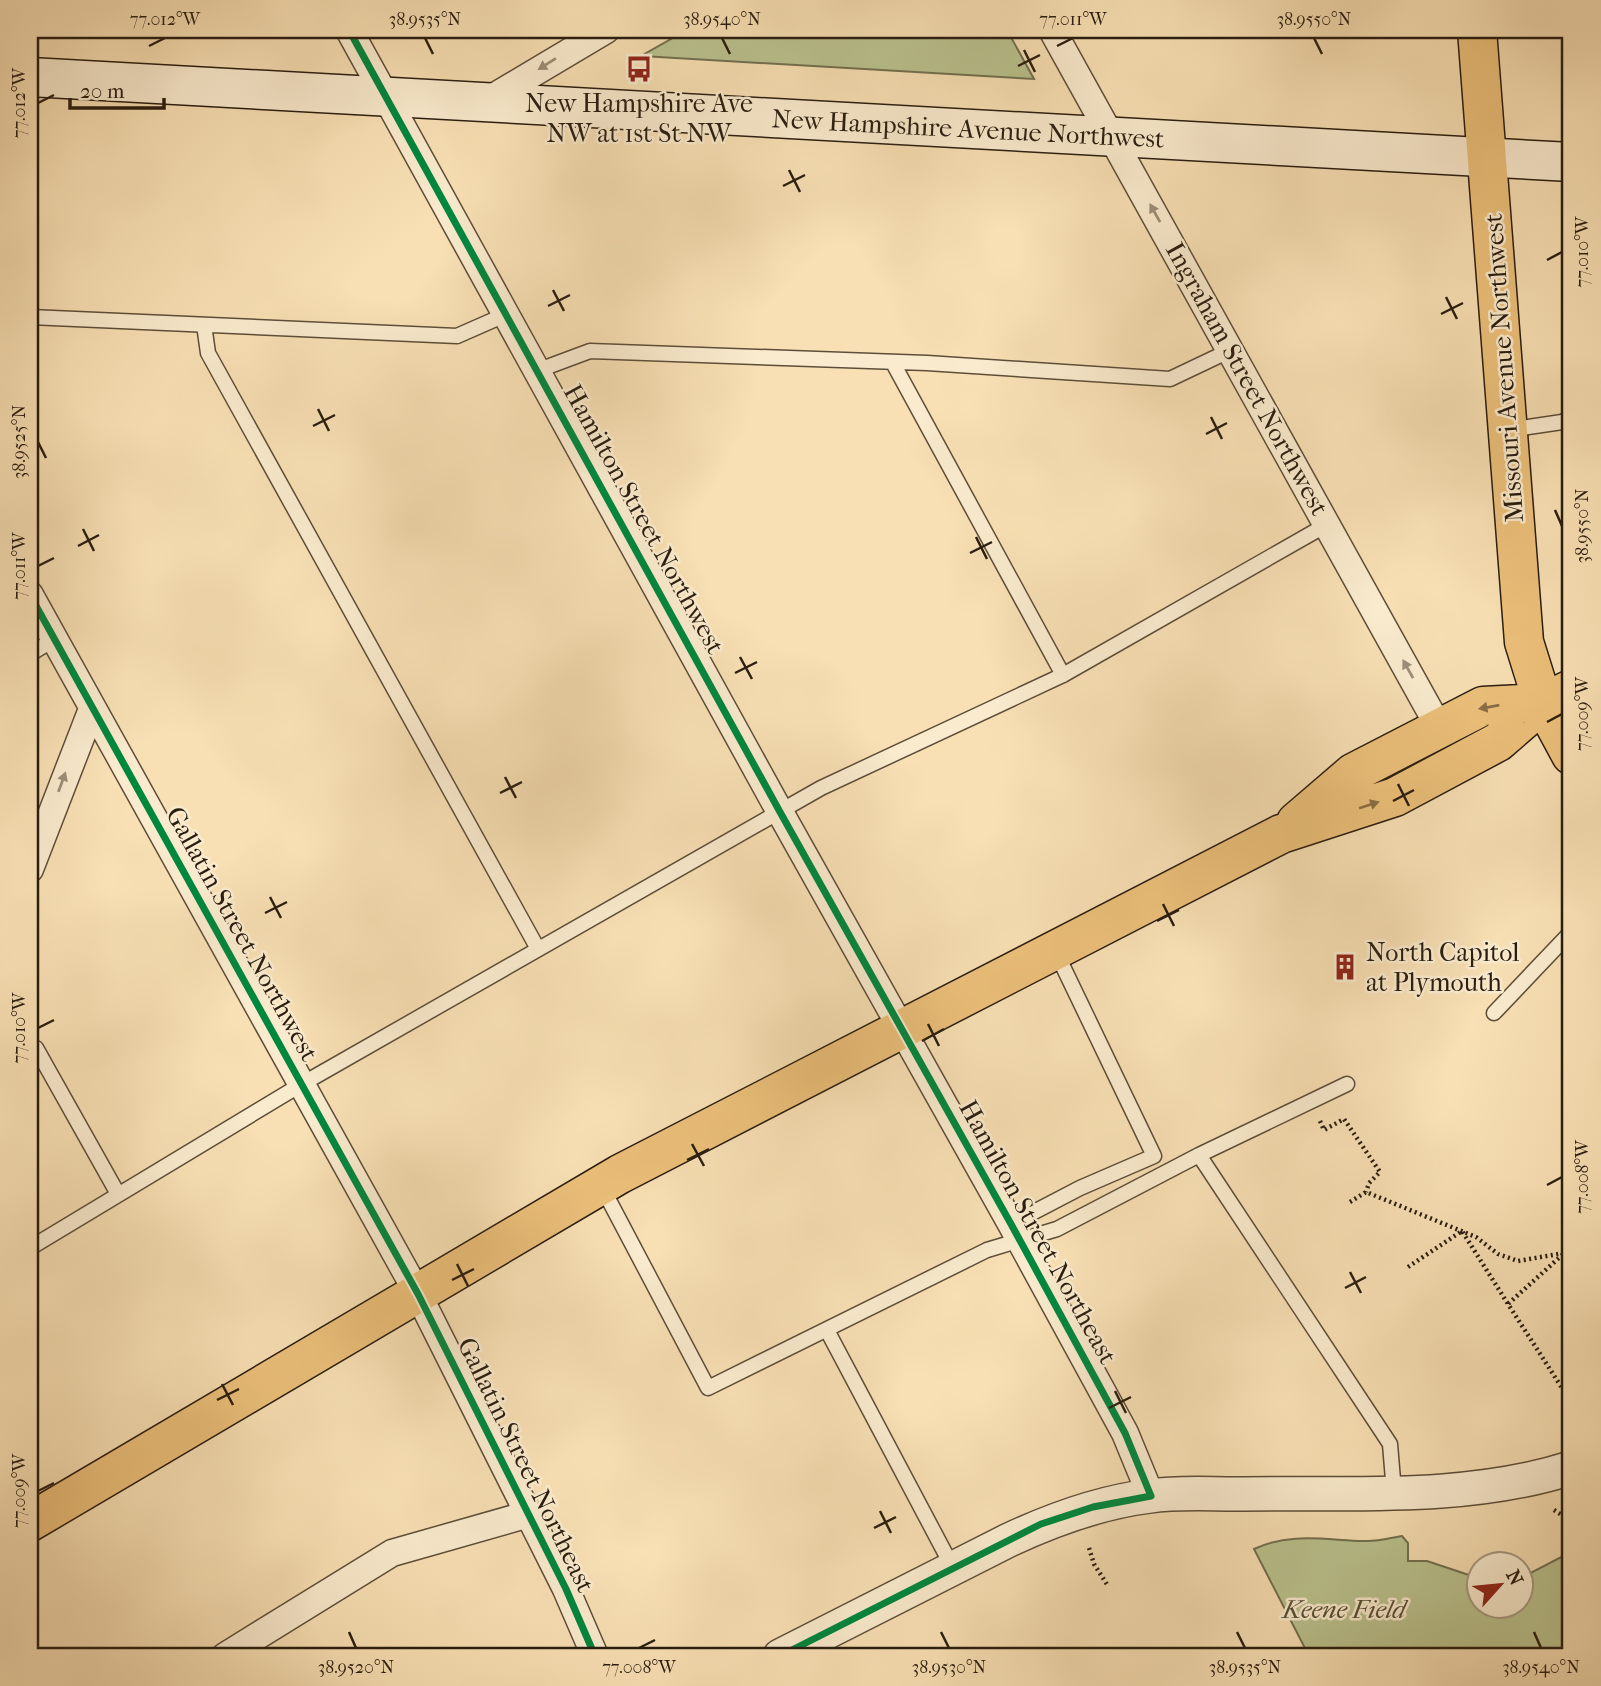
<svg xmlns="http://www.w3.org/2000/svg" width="1601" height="1686" font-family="'IM FELL French Canon',serif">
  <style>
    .green { fill: #bac38f; stroke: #727050; stroke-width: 2 }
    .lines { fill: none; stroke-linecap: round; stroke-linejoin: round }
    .service-casing { stroke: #5d4e39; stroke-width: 17 }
    .minor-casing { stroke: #5d4e39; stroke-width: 29 }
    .tertiary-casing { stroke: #5d4e39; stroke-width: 36 }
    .secondary-casing { stroke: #291d10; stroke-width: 41 }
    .primary-casing { stroke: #291d10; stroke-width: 41 }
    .path { stroke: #291d10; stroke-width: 4.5; stroke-dasharray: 2 3.5; stroke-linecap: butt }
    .service { stroke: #faebce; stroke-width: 14 }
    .minor { stroke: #faebce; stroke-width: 26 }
    .tertiary { stroke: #faebce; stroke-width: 33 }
    .secondary { stroke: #faebce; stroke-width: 38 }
    .primary { stroke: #ecc07a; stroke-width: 38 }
    .cycleway-casing { stroke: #faebce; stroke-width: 11 }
    .cycleway { stroke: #00873e; stroke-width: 7 }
    .oneway { fill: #9c8e78 }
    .oneway2 { fill: #8a6e45 }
    .ticks { fill: none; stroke: #291d10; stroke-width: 2.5 }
    .labels { text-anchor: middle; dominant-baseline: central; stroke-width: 5; stroke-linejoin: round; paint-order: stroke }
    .poi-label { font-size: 26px; fill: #291d10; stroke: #faebce }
    .street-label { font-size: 26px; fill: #291d10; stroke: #faebce }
    .park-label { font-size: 26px; font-style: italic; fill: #544f36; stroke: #faebce }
    .neatline { fill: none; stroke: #291d10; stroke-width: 2.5 }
    .ticks-label { font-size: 18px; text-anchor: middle; fill: #291d10 }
  </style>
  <rect width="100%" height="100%" fill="#f8e0b4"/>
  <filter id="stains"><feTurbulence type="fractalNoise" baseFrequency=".00286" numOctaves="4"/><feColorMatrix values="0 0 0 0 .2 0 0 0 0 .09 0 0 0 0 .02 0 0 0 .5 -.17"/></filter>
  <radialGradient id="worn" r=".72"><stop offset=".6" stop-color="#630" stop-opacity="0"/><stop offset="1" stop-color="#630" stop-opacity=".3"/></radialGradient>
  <path class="green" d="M687 30H1007L1034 79 641 56Z
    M1402 1536 1408 1543V1561H1427L1478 1578V1606H1520L1521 1578 1571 1552V1656H1309L1254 1549C1290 1532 1325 1540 1364 1541 1376 1542 1390 1538 1402 1536Z"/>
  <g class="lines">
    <g class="service-casing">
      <path id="service" d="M30 317 457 336 507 314
        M204 325 208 353 538 949
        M893 363 1063 675
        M539 370 590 351 927 363 1170 379 1231 350
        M1508 430 1562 422 1571 417
        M30 654 55 639
        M1494 1013 1571 932
        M30 1046 36 1048 118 1194
        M1199 1155 1390 1444 1394 1492
        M602 1187 708 1388 987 1250 1057 1229 1199 1155 1347 1084
        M1011 1224 1080 1188 1154 1156 1056 952
        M30 1248 302 1084 821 788 1063 675 1328 524
        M828 1332 953 1568"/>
    </g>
    <g class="minor-casing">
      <path id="minor" d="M349 30 780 812 1011 1224 1125 1433 1151 1496
        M1052 30 1440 729
        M485 102 606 30
        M30 595 418 1294 566 1589 595 1656
        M30 869 92 709
        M225 1656 392 1553 529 1514"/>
    </g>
    <g class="tertiary-casing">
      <path id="tertiary" d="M780 1656 1009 1540C1054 1519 1101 1502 1150 1496 1178 1492 1207 1494 1235 1494 1346 1492 1464 1502 1571 1468"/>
    </g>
    <g class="secondary-casing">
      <path id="secondary" d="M30 77 1571 162"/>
    </g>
    <g class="primary-casing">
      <path id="primary" d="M1477 30 1524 642 1543 703 1571 755
        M1296 822 1353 773 1483 706 1543 703
        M30 1522 620 1174 1281 834 1395 797 1498 742 1543 703 1571 689"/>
    </g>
    <path class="path" d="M1320 1121 1324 1130 1344 1119 1380 1172 1369 1183 1366 1192
      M1350 1202 1366 1192 1476 1237 1498 1254 1518 1261 1564 1253
      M1571 1247 1508 1304 1571 1402
      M1408 1267 1462 1231 1508 1304
      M1554 1510 1571 1521
      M1089 1548 1094 1564 1108 1586"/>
    <use href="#service" class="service"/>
    <use href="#minor" class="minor"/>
    <use href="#tertiary" class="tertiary"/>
    <use href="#secondary" class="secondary"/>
    <use href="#primary" class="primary"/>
    <g class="cycleway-casing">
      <path id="cycleway" d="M349 30 780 812 1011 1224 1125 1433 1151 1496 1093 1507 1041 1524 780 1656
        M30 595 418 1294 566 1589 595 1656"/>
    </g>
    <use href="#cycleway" class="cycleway"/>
  </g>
  <defs><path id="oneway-solid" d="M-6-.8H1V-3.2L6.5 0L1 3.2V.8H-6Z" transform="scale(1.75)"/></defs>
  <g class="oneway">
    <use href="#oneway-solid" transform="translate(547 64) rotate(148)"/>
    <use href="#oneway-solid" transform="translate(1155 213) rotate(-119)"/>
    <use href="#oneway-solid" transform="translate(1408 669) rotate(-119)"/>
    <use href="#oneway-solid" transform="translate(62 782) rotate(-70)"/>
  </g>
  <g class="oneway2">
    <use href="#oneway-solid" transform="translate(1489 707) rotate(170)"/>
    <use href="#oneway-solid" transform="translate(1369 805) rotate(-18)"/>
  </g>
  <path class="ticks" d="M425 38 433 54M722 38 730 54M1314 38 1322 54M149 46 165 38M1057 46 1073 38M1024 50 1035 72M1018 66 1040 55M38 103 54 95M789 170 800 192M783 186 805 175M1547 260 1562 252M553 290 564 311M1446 297 1457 319M548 306 570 295M1441 314 1463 303M318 409 329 431M1211 417 1222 439M313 426 335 415M1206 434 1227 423M38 442 46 458M1555 510 1562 526M83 529 94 551M976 537 987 559M78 546 99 535M970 553 992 542M38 566 54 558M740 657 752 679M735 673 757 662M1547 722 1562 714M505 777 516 798M1398 784 1409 806M500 793 522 782M1393 801 1414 790M270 897 281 918M1163 904 1174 926M265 913 287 902M1157 921 1179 910M928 1024 939 1046M38 1028 54 1020M922 1041 944 1029M692 1144 704 1166M687 1160 709 1149M1547 1185 1562 1177M457 1264 468 1286M1350 1272 1361 1293M452 1280 474 1269M1345 1288 1366 1277M222 1384 233 1405M1115 1391 1126 1413M217 1400 239 1389M1109 1408 1131 1397M38 1491 54 1483M880 1511 891 1533M874 1528 896 1517M349 1632 356 1648M941 1632 949 1648M1237 1632 1245 1648M1534 1632 1541 1648M639 1648 655 1640"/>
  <defs>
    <g id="bus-bare" transform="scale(2.1)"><path d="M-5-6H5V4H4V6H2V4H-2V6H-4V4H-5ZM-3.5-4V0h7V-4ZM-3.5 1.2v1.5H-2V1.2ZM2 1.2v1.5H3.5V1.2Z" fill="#8f2418" stroke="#faebce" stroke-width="2.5" paint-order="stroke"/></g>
    <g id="building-bare" transform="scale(2.1)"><path d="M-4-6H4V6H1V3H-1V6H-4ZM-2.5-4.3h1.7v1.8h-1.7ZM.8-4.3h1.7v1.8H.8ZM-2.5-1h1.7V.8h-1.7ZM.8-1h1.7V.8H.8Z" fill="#8f2418" stroke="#faebce" stroke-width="2.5" paint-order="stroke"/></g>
  </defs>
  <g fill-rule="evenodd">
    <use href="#bus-bare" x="639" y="69"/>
    <use href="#building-bare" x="1345" y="967"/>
  </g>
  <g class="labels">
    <g class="poi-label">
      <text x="639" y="103">New Hampshire Ave<tspan x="639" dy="30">NW at 1st St NW</tspan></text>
      <text x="1366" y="952" text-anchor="start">North Capitol<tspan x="1366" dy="30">at Plymouth</tspan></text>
    </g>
    <g class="street-label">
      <text transform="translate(968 129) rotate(3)">New Hampshire Avenue Northwest</text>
      <text transform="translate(1504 368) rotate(-94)">Missouri Avenue Northwest</text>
      <text transform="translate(1247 379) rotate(61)">Ingraham Street Northwest</text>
      <text transform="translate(644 519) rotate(61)">Hamilton Street Northwest</text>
      <text transform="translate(242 934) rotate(61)">Gallatin Street Northwest</text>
      <text transform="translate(1038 1232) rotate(61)">Hamilton Street Northeast</text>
      <text transform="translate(526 1465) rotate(64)">Gallatin Street Northeast</text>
    </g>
    <g class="park-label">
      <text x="1344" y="1609">Keene Field</text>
    </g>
  </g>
  <rect width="1601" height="1686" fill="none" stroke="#f8e0b4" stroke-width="77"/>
  <g transform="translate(1500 1585) rotate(63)"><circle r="33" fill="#faebce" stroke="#a69982" stroke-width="2"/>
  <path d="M0-5L12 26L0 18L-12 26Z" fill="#8f2418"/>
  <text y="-10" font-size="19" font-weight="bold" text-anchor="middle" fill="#291d10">N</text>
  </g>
  <path d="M70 98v10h94v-10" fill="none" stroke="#291d10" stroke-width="3.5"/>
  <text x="80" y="98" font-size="21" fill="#291d10" stroke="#faebce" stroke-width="5" paint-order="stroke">20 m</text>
  <rect x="38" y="38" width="1524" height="1610" class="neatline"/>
  <g class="ticks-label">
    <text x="165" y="25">77.012°W</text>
    <text x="425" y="25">38.9535°N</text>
    <text x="722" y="25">38.9540°N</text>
    <text x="1073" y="25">77.011°W</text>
    <text x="1314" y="25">38.9550°N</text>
    <text transform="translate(19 103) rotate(-90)" y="6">77.012°W</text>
    <text transform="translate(1582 252) rotate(-90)" y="6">77.010°W</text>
    <text transform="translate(19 442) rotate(-90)" y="6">38.9525°N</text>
    <text transform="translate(1582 526) rotate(-90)" y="6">38.9550°N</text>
    <text transform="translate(19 566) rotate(-90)" y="6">77.011°W</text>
    <text transform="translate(1582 714) rotate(-90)" y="6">77.009°W</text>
    <text transform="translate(19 1028) rotate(-90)" y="6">77.010°W</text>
    <text transform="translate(1582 1177) rotate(-90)" y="6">77.008°W</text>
    <text transform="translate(19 1491) rotate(-90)" y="6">77.009°W</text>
    <text x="356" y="1673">38.9520°N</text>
    <text x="639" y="1673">77.008°W</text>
    <text x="949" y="1673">38.9530°N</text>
    <text x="1245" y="1673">38.9535°N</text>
    <text x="1541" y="1673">38.9540°N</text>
  </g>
  <rect width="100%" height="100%" filter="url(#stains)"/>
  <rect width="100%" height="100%" fill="url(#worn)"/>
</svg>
